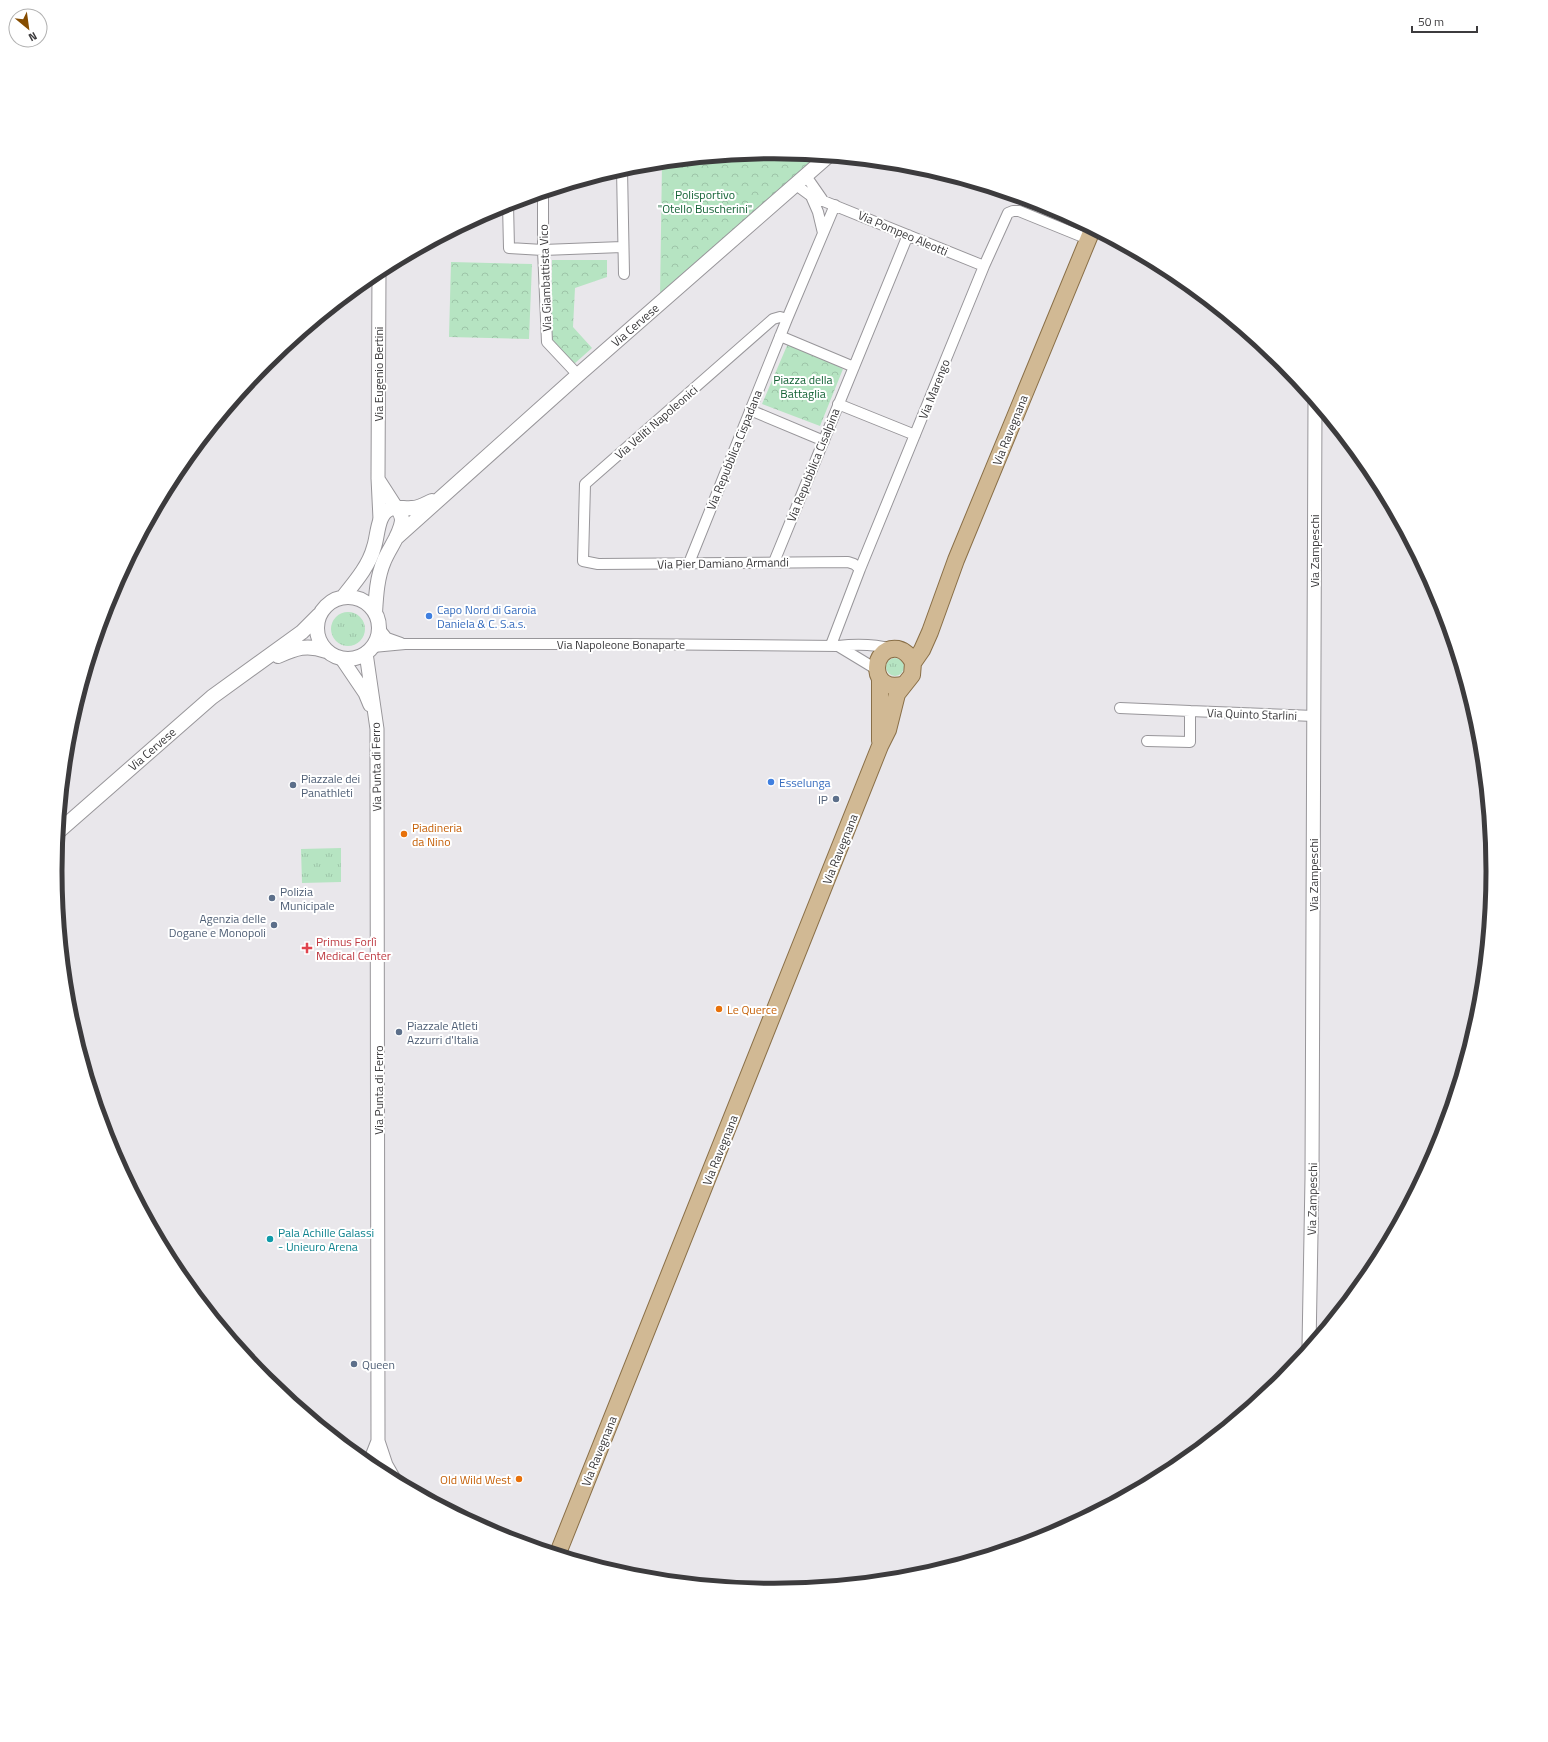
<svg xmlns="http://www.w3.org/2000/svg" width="1548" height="1742" font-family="'Titillium Web',sans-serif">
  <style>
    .grass { fill: url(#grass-tufts) }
    .forest { fill: url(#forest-crowns) }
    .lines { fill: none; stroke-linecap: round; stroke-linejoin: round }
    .minor-casing { stroke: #98969a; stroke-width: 12 }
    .tertiary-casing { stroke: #98969a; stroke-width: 15 }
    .secondary-casing { stroke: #98969a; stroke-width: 16 }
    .primary-casing { stroke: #896f47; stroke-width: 18 }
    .minor { stroke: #fff; stroke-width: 10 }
    .tertiary { stroke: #fff; stroke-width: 13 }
    .secondary { stroke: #fff; stroke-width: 14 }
    .primary { stroke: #d1b994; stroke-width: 16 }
    .shop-dot { fill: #3f7fe0; stroke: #fff; stroke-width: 1.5 }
    .service-dot { fill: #5c6f8a; stroke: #fff; stroke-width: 1.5 }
    .food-dot { fill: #e8710a; stroke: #fff; stroke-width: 1.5 }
    .health-dot { fill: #e0444e; stroke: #fff; stroke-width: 1.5 }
    .culture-dot { fill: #0f9aa8; stroke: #fff; stroke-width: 1.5 }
    .labels { text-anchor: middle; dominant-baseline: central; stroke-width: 4; stroke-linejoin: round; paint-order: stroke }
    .park-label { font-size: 12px; fill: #136235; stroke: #fff }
    .street-label { font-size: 12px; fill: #3c3b3d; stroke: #fff }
    .shop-label { font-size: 12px; fill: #366cbe; stroke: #fff; text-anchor: start }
    .service-label { font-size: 12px; fill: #4e5e75; stroke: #fff; text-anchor: start }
    .food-label { font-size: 12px; fill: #c56008; stroke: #fff; text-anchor: start }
    .health-label { font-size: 12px; fill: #be3a42; stroke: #fff; text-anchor: start }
    .culture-label { font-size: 12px; fill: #0d838f; stroke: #fff; text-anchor: start }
    .rim { fill: none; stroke: #3c3b3d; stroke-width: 5 }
  </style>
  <defs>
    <pattern id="grass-tufts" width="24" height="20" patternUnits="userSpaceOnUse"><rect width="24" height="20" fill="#b6e4c2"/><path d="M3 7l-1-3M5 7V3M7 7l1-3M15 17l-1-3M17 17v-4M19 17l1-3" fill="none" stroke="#9dc4a8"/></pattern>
    <pattern id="forest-crowns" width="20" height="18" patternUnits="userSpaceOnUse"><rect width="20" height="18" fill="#b6e4c2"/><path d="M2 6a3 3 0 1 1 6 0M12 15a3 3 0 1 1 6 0" fill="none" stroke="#9dc4a8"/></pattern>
  </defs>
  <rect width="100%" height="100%" fill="#e9e7eb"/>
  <path class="grass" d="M331 629a17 17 0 1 1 34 0a17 17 0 1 1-34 0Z
    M886 667a9 9 0 1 1 18 0a9 9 0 1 1-18 0Z
    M341 848V882L302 883 301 849Z"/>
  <path class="forest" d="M774 152 820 157 660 297 662 163Z
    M552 260H607V277L575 288 573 327 592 348 574 364 551 339Z
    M451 262 532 264 529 339 449 337Z
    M789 341 843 369 820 426 762 404Z"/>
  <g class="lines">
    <g class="minor-casing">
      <path id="minor" d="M622 169 624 274
        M806 176 822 199
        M796 185 811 196 984 266
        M543 193V250L547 342 578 375
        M811 196 818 212 823 233
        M508 204 509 248 543 250 622 247
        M787 319 780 317 773 319 585 484 583 561 598 564 848 562 854 564 860 569
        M780 336 854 367
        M838 404 915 435
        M750 410 824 441
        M774 562 908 235
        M689 563 787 319 835 205
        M379 628 387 638 401 643
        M831 645 860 569 984 266 1008 213 1013 211H1019L1088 239
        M838 646 876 669
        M373 647 405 644H622L838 646C857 644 874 644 892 649
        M1120 708 1190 711V742L1147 741
        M1190 711 1314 716"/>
    </g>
    <g class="tertiary-casing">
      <path id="tertiary" d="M379 271 378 478 380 519
        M378 479 396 507
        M366 653 377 729V761L378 1441 369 1464
        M342 659 365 693 370 705
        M1309 1347 1312 1178 1315 402
        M378 1441 386 1465 394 1479"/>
    </g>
    <g class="secondary-casing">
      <path id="secondary" d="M396 538 578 375 827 157
        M317 628a31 31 0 1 1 62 0a31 31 0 1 1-62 0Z
        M343 597C355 582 369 566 374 547 378 536 377 514 390 509 397 506 405 509 412 508 419 508 425 504 432 501
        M375 613C376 596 377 577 384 561 389 548 400 536 402 521 402 515 400 512 396 507
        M278 656C296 648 307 644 326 651
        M59 831 212 697 302 632 319 615"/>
    </g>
    <g class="primary-casing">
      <path id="primary" d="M913 663 922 650 930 632 956 560 1092 230
        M880 741V679
        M558 1553 880 746 888 730 897 694 912 675 913 663C910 656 906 651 898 649 869 645 869 696 905 684"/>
    </g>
    <use href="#minor" class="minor"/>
    <use href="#tertiary" class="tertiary"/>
    <use href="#secondary" class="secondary"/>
    <use href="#primary" class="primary"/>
  </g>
  <g class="shop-dot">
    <circle cx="429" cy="616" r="4"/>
    <circle cx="771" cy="782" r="4"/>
  </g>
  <g class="service-dot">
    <circle cx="293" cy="785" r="4"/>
    <circle cx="836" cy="799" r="4"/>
    <circle cx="272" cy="898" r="4"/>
    <circle cx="274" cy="925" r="4"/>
    <circle cx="399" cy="1032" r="4"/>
    <circle cx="354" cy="1364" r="4"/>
  </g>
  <g class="food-dot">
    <circle cx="404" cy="834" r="4"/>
    <circle cx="719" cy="1009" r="4"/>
    <circle cx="519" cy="1479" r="4"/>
  </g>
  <path class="health-dot" d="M305 942h4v4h4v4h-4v4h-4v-4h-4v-4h4z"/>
  <circle class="culture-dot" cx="270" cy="1239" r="4"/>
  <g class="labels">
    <g class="park-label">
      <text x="705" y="194">Polisportivo<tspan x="705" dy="14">"Otello Buscherini"</tspan></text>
      <text x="803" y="379">Piazza della<tspan x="803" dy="14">Battaglia</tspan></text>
    </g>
    <g class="street-label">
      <text transform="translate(903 233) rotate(23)">Via Pompeo Aleotti</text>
      <text transform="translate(545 278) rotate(-92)">Via Giambattista Vico</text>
      <text transform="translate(635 325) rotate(-41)">Via Cervese</text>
      <text transform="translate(378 374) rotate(-90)">Via Eugenio Bertini</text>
      <text transform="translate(934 389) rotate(-68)">Via Marengo</text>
      <text transform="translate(656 422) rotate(-41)">Via Veliti Napoleonici</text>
      <text transform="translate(1010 430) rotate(-68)">Via Ravegnana</text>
      <text transform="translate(734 450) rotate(-68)">Via Repubblica Cispadana</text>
      <text transform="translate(813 465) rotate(-68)">Via Repubblica Cisalpina</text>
      <text transform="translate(1314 551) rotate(-90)">Via Zampeschi</text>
      <text transform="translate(723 563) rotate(-1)">Via Pier Damiano Armandi</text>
      <text x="621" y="644">Via Napoleone Bonaparte</text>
      <text transform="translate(1252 714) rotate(2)">Via Quinto Starlini</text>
      <text transform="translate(152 749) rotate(-41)">Via Cervese</text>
      <text transform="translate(376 767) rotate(-91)">Via Punta di Ferro</text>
      <text transform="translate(840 849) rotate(-68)">Via Ravegnana</text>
      <text transform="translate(1313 875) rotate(-90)">Via Zampeschi</text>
      <text transform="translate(378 1090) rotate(-90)">Via Punta di Ferro</text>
      <text transform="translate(720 1150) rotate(-68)">Via Ravegnana</text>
      <text transform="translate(1312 1199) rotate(-89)">Via Zampeschi</text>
      <text transform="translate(599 1451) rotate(-68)">Via Ravegnana</text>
    </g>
    <g class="shop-label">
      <text x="437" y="609">Capo Nord di Garoia<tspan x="437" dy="14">Daniela &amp; C. S.a.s.</tspan></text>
      <text x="779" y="782">Esselunga</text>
    </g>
    <g class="service-label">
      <text x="301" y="778">Piazzale dei<tspan x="301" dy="14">Panathleti</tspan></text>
      <text x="828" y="799" text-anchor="end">IP</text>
      <text x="280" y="891">Polizia<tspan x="280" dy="14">Municipale</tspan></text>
      <text x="266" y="918" text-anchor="end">Agenzia delle<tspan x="266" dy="14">Dogane e Monopoli</tspan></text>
      <text x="407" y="1025">Piazzale Atleti<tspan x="407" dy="14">Azzurri d'Italia</tspan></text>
      <text x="362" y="1364">Queen</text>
    </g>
    <g class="food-label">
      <text x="412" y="827">Piadineria<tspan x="412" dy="14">da Nino</tspan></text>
      <text x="727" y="1009">Le Querce</text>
      <text x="511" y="1479" text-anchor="end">Old Wild West</text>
    </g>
    <g class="health-label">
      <text x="316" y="941">Primus Forlì<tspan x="316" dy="14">Medical Center</tspan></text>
    </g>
    <g class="culture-label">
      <text x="278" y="1232">Pala Achille Galassi<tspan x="278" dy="14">- Unieuro Arena</tspan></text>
    </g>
  </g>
  <path d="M0 0H1548V1742H0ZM62 871a712 712 0 1 1 1424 0a712 712 0 1 1-1424 0Z" fill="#fff" fill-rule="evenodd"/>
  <path class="rim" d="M62 871a712 712 0 1 1 1424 0a712 712 0 1 1-1424 0Z"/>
  <g transform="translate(28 28) rotate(151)"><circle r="19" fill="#ffffff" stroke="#b1b1b1"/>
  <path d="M0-3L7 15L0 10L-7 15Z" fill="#854c00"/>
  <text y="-6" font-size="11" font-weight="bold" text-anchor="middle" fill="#3c3b3d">N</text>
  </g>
  <path d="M1412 26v6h65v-6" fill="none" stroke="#3c3b3d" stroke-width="2"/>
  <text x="1418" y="26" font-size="12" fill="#3c3b3d" stroke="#ffffff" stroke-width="3" paint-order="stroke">50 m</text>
</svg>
